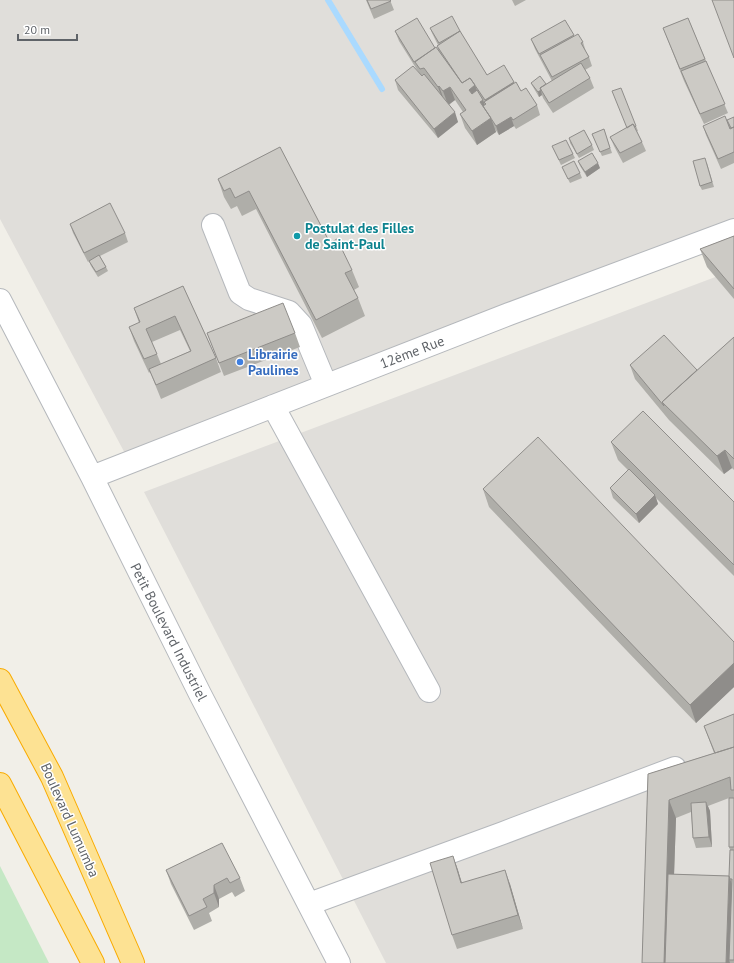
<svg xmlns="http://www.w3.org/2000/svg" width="734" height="963" font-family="'PT Sans',sans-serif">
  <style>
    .industrial { fill: #e0deda }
    .green { fill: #c5e8c5 }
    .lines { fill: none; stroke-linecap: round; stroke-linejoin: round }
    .stream { stroke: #aadaff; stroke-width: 6 }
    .minor-casing { stroke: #b5b8bc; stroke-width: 24 }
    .highway-casing { stroke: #f9ab00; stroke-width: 24 }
    .minor { stroke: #fff; stroke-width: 22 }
    .highway { stroke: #fde293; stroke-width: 22 }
    .wall { fill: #afaea9; fill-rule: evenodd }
    .shaded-wall { fill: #8f8d8a }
    .building { fill: #cccac5; stroke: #8f8d8a }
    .culture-dot { fill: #0f9aa8; stroke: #fff; stroke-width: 1.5 }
    .shop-dot { fill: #3f7fe0; stroke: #fff; stroke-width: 1.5 }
    .labels { text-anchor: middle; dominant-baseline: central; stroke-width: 3; stroke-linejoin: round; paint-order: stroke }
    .culture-label { font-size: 14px; font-weight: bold; fill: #0d838f; stroke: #fff; text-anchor: start }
    .street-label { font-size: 14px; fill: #5f6368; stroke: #fff }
    .shop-label { font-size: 14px; font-weight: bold; fill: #366cbe; stroke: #fff; text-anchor: start }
  </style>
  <rect width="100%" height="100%" fill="#f1efe8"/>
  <path class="industrial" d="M0 0H734V222L128 459 0 219Z
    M734 270V963H386L144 492Z"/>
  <path class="green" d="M0 866 49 963H0Z"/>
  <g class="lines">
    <path class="stream" d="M328 0 382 89"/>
    <g class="minor-casing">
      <path id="minor" d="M213 225 240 293 249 299 289 312 301 325 326 385
        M0 300 92 477 200 694 339 963
        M273 406 429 691
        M92 477 509 314 734 230
        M309 904 503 833 675 768"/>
    </g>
    <g class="highway-casing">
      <path id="highway" d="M0 680 52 777 133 963
        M0 784 93 963"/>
    </g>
    <use href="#minor" class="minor"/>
    <use href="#highway" class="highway"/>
  </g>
  <path class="wall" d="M366 0H390L394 10 374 19Z
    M512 0H526L515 6Z
    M688 18 728 113 704 124 684 81 663 28Z
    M430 28 460 31 462 35 487 75 514 83 521 91 537 105 540 115 516 129 514 126 499 135 495 129 496 132 477 145 465 128 460 114 463 112 455 100 449 105 458 122 438 138 398 90 395 80 419 73 399 41 395 31 438 49 437 46 438 45 432 33Z
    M574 35V36L583 42 586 52 589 57 592 66 585 70 590 78 594 88 553 113 543 98 542 95 539 97 533 87 531 83 546 84 552 81 535 49 531 39Z
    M734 117V163L721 169 706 135 703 126 728 123Z
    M636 126 638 131H637L642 142 646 151 623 163 614 146 610 137Z
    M604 129 612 153 602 156 592 134Z
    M569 138 592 145 594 150 579 158 570 143Z
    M552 146 573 154 575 158 561 165Z
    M280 147 330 243 352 270 359 287 354 290 358 298 365 316 322 338 256 209 242 216 237 206 231 209 224 197 218 179Z
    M578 161 600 168 587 177 580 166Z
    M707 163 714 187 702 190 700 186Z
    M562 167 580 173 582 178 570 183Z
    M70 224 125 233 128 242 100 256 106 267 108 271 98 277 91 266 89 261 88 262 73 233Z
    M734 236V299L707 267 700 249Z
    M183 286 216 358 221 372 161 399 150 372 149 373 134 341 129 327 139 323 134 308ZM180 330 190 351 161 364 152 342Z
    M207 333H295L300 347 224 376Z
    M734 337V470L732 468 724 474 669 420 635 379 630 365 697 370Z
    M611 442 734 502V576L656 498 658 504 639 523 613 498 610 488 628 470 618 460Z
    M483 489 734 642V687L696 723 489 507Z
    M734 714V963H642L648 774 714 753 704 726ZM729 798V847L730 850 729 876 674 874 676 818 691 812 693 838 696 848 712 847 710 811 708 806Z
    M453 856 462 883 510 884 523 929 457 949 452 935Z
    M166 870 240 878 245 891 235 897 232 892 219 899V907L209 913 212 921 194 930 171 884Z"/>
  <path class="shaded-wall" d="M514 82 517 91 488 109 485 100Z
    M475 85 480 99 463 87Z
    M439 86 444 100 443 101 438 87Z
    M450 87 455 100 448 105 443 91Z
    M541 90 542 95 539 97 538 92Z
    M483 100 488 113 480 102Z
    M455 112 458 122 438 138 434 129Z
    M511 117 514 126 499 135 496 126Z
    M491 118 496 132 477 145 472 131Z
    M598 163 600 168 587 177 585 172Z
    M725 450 732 468 724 474 717 456Z
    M655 495 658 504 639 523 636 514Z
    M734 663V687L696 723 690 705Z
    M669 800 676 818 671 963H664Z
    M706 802 710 811 712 847 709 837Z
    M453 856 458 870 466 897 461 883Z
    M505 870 510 884 523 929 518 915Z
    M729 876 734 890 729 960 730 963H726Z
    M214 885 219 899V907L214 893Z"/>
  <path class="building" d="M367 0H390L391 1 371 9Z
    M712 0H734V58Z
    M452 16 460 31 439 43 430 28Z
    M417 18 435 48 414 62 395 31Z
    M688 18 705 59 680 69 663 28Z
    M565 20 574 35 539 54 531 39Z
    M460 31 487 75 504 65 514 82 485 100 470 78 462 83 437 46Z
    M578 34 583 42 581 43 589 57 552 77 540 55Z
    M436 47 462 83 470 78 475 85 469 90 472 94 477 90 483 100 480 102 491 118 472 131 460 114 466 110 450 87 443 91 439 86 438 87 424 68 420 69 415 62Z
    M706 61 725 104 700 114 681 71Z
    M581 63 590 78 549 103 540 88Z
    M413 66 422 76 424 74 455 112 434 129 395 80Z
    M540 76 546 84 540 88 541 90 538 92 531 83Z
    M516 82 521 91 526 88 537 105 513 120 511 117 496 126 483 106 486 104 484 102Z
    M621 88 636 126 635 127 633 124 627 128 612 91Z
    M725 116 730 129 734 127V152L718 159 703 126Z
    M734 117V127L731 128 727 120Z
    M633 124 642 142 620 153 610 137Z
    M604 129 610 148 600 152 592 134Z
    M584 130 592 145 577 154 569 138Z
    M566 140 573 154 559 160 552 146Z
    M280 147 330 243 337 239 352 270 345 273 358 298 316 320 249 191 235 198 230 188 224 191 218 179Z
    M592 153 598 163 585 172 578 161Z
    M705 158 712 182 700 186 693 161Z
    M574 161 580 173 568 179 562 167Z
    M110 203 125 233 84 253 70 224Z
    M734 236V289L700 249Z
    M99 255 106 267 96 272 89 261Z
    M183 286 216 358 156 385 149 369 191 351 175 316 146 329 157 354 144 359 129 327 140 322 134 308Z
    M283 303 295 333 219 363 207 333Z
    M664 335 697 370 662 402 664 406 630 365Z
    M734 337V459L725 450 717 456 662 402Z
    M643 411 734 502V565L611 442Z
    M538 437 734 642V663L690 705 483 489Z
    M629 469 655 495 636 514 610 488Z
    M734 714V747L715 753 704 726Z
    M734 747V790H731L730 777 669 800 664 963H642L648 774Z
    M729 798H734V847H729Z
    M706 802 709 837 693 838 691 803Z
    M222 843 240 878 230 883 227 878 214 885V893L203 899 207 907 189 916 166 870Z
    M730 850H734V960H729L732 879H730L729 876Z
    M453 856 461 883 505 870 518 915 452 935 430 863Z
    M668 874 729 876 726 963H665Z"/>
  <circle class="culture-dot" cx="297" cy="236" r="4"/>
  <circle class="shop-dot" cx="240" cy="362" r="4"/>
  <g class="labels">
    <g class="culture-label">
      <text x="305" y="228">Postulat des Filles<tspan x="305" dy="16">de Saint-Paul</tspan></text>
    </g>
    <g class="street-label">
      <text transform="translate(412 352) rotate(-21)">12ème Rue</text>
      <text transform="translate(169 632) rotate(63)">Petit Boulevard Industriel</text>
      <text transform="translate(70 820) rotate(66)">Boulevard Lumumba</text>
    </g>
    <g class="shop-label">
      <text x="248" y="354">Librairie<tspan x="248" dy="16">Paulines</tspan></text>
    </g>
  </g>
  <path d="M18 34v6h59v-6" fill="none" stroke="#5f6368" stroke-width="2"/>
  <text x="24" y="34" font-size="12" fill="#5f6368" stroke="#ffffff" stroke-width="3" paint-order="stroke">20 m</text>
</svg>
